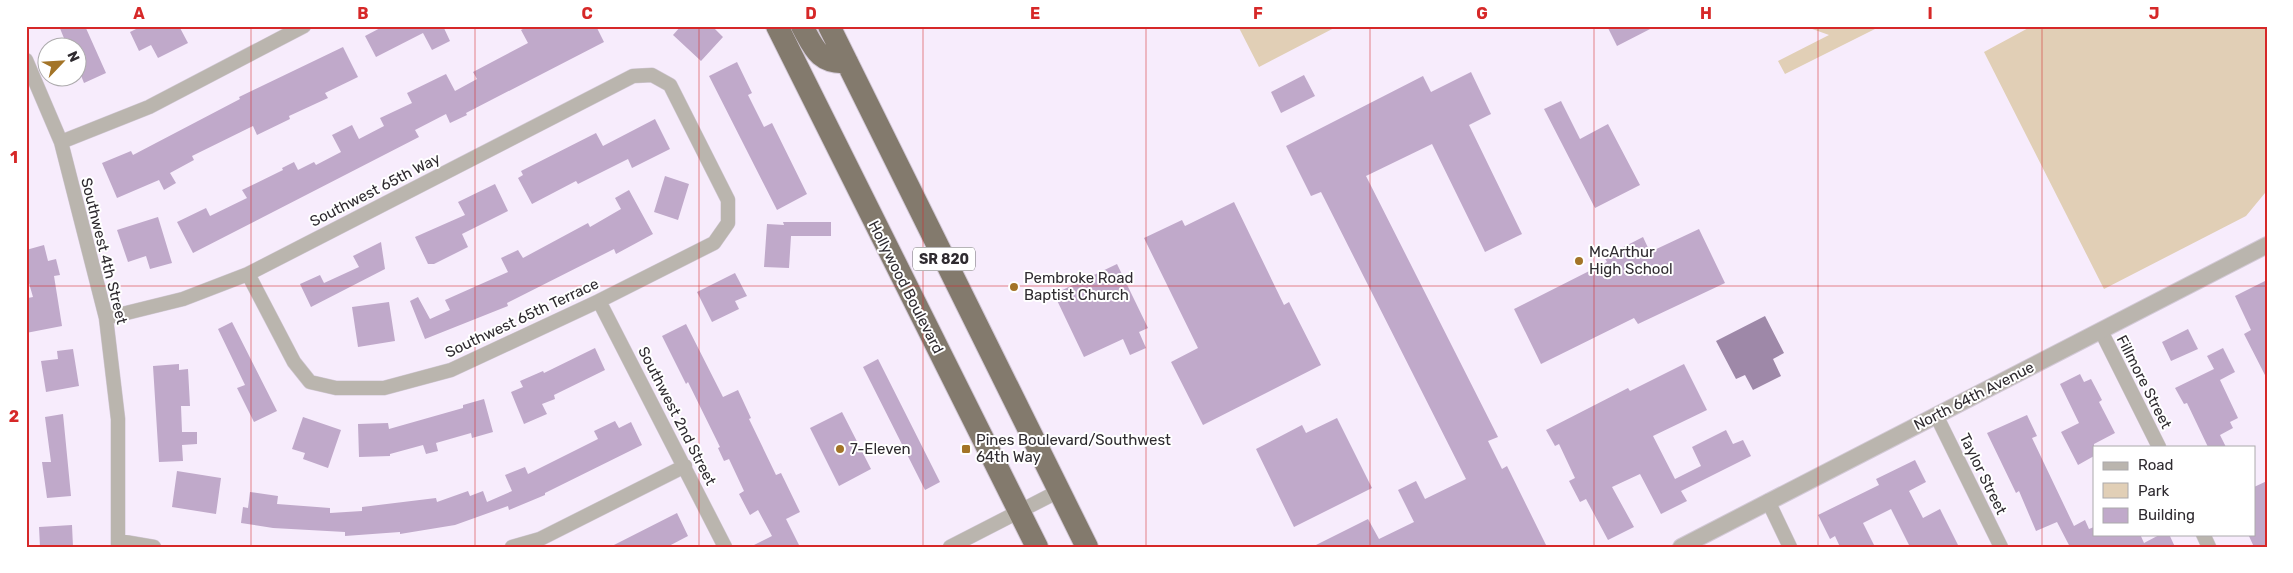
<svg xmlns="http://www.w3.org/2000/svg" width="2293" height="573" font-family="Rubik,sans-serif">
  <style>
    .green { fill: #e1cfb6 }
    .water { fill: #9e88a8 }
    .building { fill: #c0a9ca }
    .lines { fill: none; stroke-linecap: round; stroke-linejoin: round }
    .minor-casing { stroke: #d3c9d7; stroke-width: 15 }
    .tertiary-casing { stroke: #d3c9d7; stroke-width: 18 }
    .trunk-casing { stroke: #d3c9d7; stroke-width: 24 }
    .minor { stroke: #bab5ae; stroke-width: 14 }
    .tertiary { stroke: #bab5ae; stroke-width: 16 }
    .trunk { stroke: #837a6d; stroke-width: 22 }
    .grid { fill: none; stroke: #d62828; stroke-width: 1; stroke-opacity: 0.55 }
    .poi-dot { fill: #a37427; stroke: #fff; stroke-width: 2 }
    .labels { text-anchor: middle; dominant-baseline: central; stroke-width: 4; stroke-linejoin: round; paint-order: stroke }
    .shield { fill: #fff; stroke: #6d6b6e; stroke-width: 1 }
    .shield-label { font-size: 14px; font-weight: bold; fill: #2f2b30 }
    .street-label { font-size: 15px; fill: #2f2b30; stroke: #fff }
    .poi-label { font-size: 15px; fill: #2f2b30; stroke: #fff; text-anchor: start }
    .neatline { fill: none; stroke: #d62828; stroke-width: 2 }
    .grid-label { font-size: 16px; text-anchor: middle; font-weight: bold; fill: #d62828 }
  </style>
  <rect width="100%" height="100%" fill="#f7ecfc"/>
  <path class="green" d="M1238 26H1338L1259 67Z
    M1804 26H1881L1785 74 1778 61 1829 35Z
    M2032 26H2267L2265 193 2246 216 2104 289 1984 52Z"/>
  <path class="water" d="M1765 316 1784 353 1773 359 1781 376 1753 390 1745 375 1736 379 1716 341Z"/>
  <path class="building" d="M59 26H85L106 73 84 83 78 68V48H68Z
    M142 26H179L188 43 158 58 151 45 139 51 130 32Z
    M384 26H443L450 41 432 50 423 33 376 57 365 36Z
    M528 26H596L604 42 466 113 467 115 450 123 446 114 415 130 419 137 193 253 177 222 206 208 210 216 247 198 242 190 283 170 282 168 294 162 298 170 314 162 316 165 341 152 332 135 352 125 359 139 384 126 380 118 412 103 407 93 446 74 455 91 477 79 473 72 528 43 521 30Z
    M681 26H712L723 37 701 61 673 35Z
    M1607 26H1656L1617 46Z
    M343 47 358 77 325 93 328 98 289 116 290 119 257 135 253 126 192 156 194 160 170 173 176 183 164 190 159 180 117 198 102 163 131 151 133 155 240 99 239 97Z
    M737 62 752 93 748 95 764 127 772 123 807 194 777 210 709 76Z
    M1471 72 1491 114 1469 125 1522 234 1485 252 1432 144 1366 176 1498 437 1488 441 1502 469 1507 466 1547 547H1312L1368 519 1379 539 1414 522 1398 490 1416 481 1425 499 1466 479 1321 192 1311 196 1286 146 1423 76 1431 92Z
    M1304 75 1315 96 1281 113 1271 92Z
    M1561 101 1580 139 1608 124 1640 185 1595 208 1544 109Z
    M655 119 670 149 632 168 628 159 578 184 576 181 532 204 518 178 523 175 521 171 596 133 603 146Z
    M665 176 689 184 678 220 654 212Z
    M495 184 508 211 462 234 468 247 434 264H428L415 237 465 215 458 202Z
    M629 190 653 234 616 254 614 249 507 303 508 306 425 339 410 301 418 297 430 319 450 310 445 300 508 272 501 258 518 250 523 258 588 223 590 227 621 209 615 198Z
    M1234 202 1284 305 1289 302 1321 365 1203 425 1171 362 1198 348 1144 238 1182 220 1185 226Z
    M158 217 172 263 150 269 146 256 128 262 117 230Z
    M783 222H831V236H791L789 268 764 267 767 224 784 225Z
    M1699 229 1725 283 1638 324 1634 318 1541 364 1514 309 1607 262 1604 257 1643 237 1650 252Z
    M381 242 385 269 311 307 300 284 320 275 324 283 359 267 353 256Z
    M44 245 48 261 56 259 60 275 54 276 62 326 26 333V307H29L28 298 33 297 26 273V250Z
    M1117 264 1148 328 1139 332 1146 348 1130 355 1123 339 1084 357 1054 294Z
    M735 273 747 296 735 301 739 309 712 322 697 292Z
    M2267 280V379L2244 334 2251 330 2235 296Z
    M389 302 395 341 358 347 352 307Z
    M232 322 277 411 254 422 237 388 245 385 218 329Z
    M686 324 723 397 738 390 751 418 749 419 776 475 781 473 800 512 786 519 800 547H750L772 536 758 510 750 515 739 494 744 491 729 459 724 461 718 448 720 447 688 382 686 384 662 336Z
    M2188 329 2198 349 2171 361 2162 342Z
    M595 348 605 370 554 395 555 399 542 404 547 414 524 424 511 392 523 387 520 381 543 371 544 373Z
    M2223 348 2235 372 2220 380 2238 418 2230 422 2233 428 2220 435 2226 447H2208L2187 403 2184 404 2175 388 2214 369 2207 356Z
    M73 349 79 386 46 392 41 361 58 359 57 351Z
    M878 359 940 482 925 490 863 367Z
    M179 364V370L188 369 190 406H181L182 432H197V444L182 445 183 461 159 462 153 366Z
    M1684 364 1707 410 1653 436 1675 479 1701 466 1692 447 1726 430 1733 444 1743 440 1751 456 1681 491 1687 501 1661 514 1640 474 1612 487 1634 527 1608 540 1586 499 1580 502 1569 481 1575 478 1559 444 1555 446 1546 430 1628 388 1630 391Z
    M2080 374 2084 382 2091 379 2102 400 2099 402 2115 433 2094 444V456L2078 465 2061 432 2079 423 2060 384Z
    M484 399 493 432 472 438 471 433 436 443 438 451 426 454 423 445 390 454V456L359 457 358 424 388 423 389 429 463 408V405Z
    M842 412 871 469 839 486 810 428Z
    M63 414 71 496 47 498 42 462H51L45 417Z
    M2027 415 2037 436 2032 438 2074 526 2085 520 2089 529 2094 527V534H2140L2144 543 2161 534H2169L2175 547H2070L2057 522 2036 531 2019 491 2016 493 1987 433Z
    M303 417 341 430 328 468 303 459 305 453 292 449Z
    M1337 418 1372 488 1294 527 1256 449 1302 425 1306 433Z
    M615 421 619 428 631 422 642 445 545 493V495L509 510 508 506 455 525 400 534V532L345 536V532L273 528 241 523 243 507 248 508 250 492 278 496 277 504 330 508V513L362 511V507L436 498 437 502 468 491 470 496 483 491 487 502 512 491 505 475 525 467 528 474 598 439 594 431Z
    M1915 460 1926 482 1909 491 1923 518 1940 509 1959 547H1910L1891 509 1863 523 1875 547H1840L1835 536 1830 539 1818 515 1879 485 1876 479Z
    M177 471 221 478 216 514 172 507Z
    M2267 481V547H2254L2248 534H2254V487Z
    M677 513 688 536 667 547H610Z
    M72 525 73 547H40L39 527Z"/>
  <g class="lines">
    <g class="minor-casing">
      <path id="minor" d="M26 60 61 142 106 318 118 419V547
        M61 142 149 107 304 26
        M599 301 725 547
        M106 318 183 299 248 274 633 76 652 75 670 85 728 200V223L714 243 599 301 451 370 384 388H336L310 382 294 362 248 274
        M2101 331 2159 447
        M1936 415 2001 547
        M1768 501 1790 547
        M2203 534 2209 547
        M119 541 154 547
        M512 547 540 539 685 466
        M950 547 1059 491"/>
    </g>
    <g class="tertiary-casing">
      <path id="tertiary" d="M1681 547 2267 245"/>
    </g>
    <g class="trunk-casing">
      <path id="trunk" d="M777 26 1037 547
        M802 26C814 48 819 64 847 62
        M829 26 1087 547"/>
    </g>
    <use href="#minor" class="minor"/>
    <use href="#tertiary" class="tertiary"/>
    <use href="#trunk" class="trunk"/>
  </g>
  <path class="grid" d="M251 26V547M475 26V547M699 26V547M923 26V547M1146 26V547M1370 26V547M1594 26V547M1818 26V547M2042 26V547M26 286H2267"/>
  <g class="poi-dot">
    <circle cx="1579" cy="261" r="5"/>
    <circle cx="1014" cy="287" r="5"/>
    <circle cx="840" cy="449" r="5"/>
    <rect x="961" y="444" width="10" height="10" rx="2.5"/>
  </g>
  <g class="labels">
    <rect class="shield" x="913" y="247.5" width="62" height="23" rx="4"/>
    <g class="shield-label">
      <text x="944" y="259">SR 820</text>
    </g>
    <g class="street-label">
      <text transform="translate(375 190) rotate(-27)">Southwest 65th Way</text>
      <text transform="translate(104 251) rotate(76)">Southwest 4th Street</text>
      <text transform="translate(906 287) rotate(63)">Hollywood Boulevard</text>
      <text transform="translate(522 318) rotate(-25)">Southwest 65th Terrace</text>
      <text transform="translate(2144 382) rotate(63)">Fillmore Street</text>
      <text transform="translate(1974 396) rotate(-27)">North 64th Avenue</text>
      <text transform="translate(677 416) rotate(63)">Southwest 2nd Street</text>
      <text transform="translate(1983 474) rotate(64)">Taylor Street</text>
    </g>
    <g class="poi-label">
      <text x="1589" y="252">McArthur<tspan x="1589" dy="17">High School</tspan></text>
      <text x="1024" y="278">Pembroke Road<tspan x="1024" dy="17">Baptist Church</tspan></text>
      <text x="976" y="440">Pines Boulevard/Southwest<tspan x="976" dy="17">64th Way</tspan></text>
      <text x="850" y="449">7-Eleven</text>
    </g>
  </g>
  <rect width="2293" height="573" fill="none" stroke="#ffffff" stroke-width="55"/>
  <rect x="2093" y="446" width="162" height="90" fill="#ffffff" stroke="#acaaac"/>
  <rect x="2103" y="462" width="25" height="8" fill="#bab5ae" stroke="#acaaac"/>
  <text x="2138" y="470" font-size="15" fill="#2f2b30">Road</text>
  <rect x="2103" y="483" width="25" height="15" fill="#e1cfb6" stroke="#acaaac"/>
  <text x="2138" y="496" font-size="15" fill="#2f2b30">Park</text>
  <rect x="2103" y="508" width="25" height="15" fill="#c0a9ca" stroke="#acaaac"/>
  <text x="2138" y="520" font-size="15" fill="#2f2b30">Building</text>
  <g transform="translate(62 62) rotate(65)"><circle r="24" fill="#ffffff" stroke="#acaaac"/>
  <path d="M0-4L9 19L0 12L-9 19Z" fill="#a37427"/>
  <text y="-8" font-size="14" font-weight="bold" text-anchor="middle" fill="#2f2b30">N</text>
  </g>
  <rect x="28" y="28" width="2238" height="518" class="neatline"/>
  <g class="grid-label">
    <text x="139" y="19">A</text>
    <text x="363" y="19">B</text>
    <text x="587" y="19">C</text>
    <text x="811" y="19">D</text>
    <text x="1035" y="19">E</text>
    <text x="1258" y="19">F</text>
    <text x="1482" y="19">G</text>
    <text x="1706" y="19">H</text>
    <text x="1930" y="19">I</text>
    <text x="2154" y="19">J</text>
    <text x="14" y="163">1</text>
    <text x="14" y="422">2</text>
  </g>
</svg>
